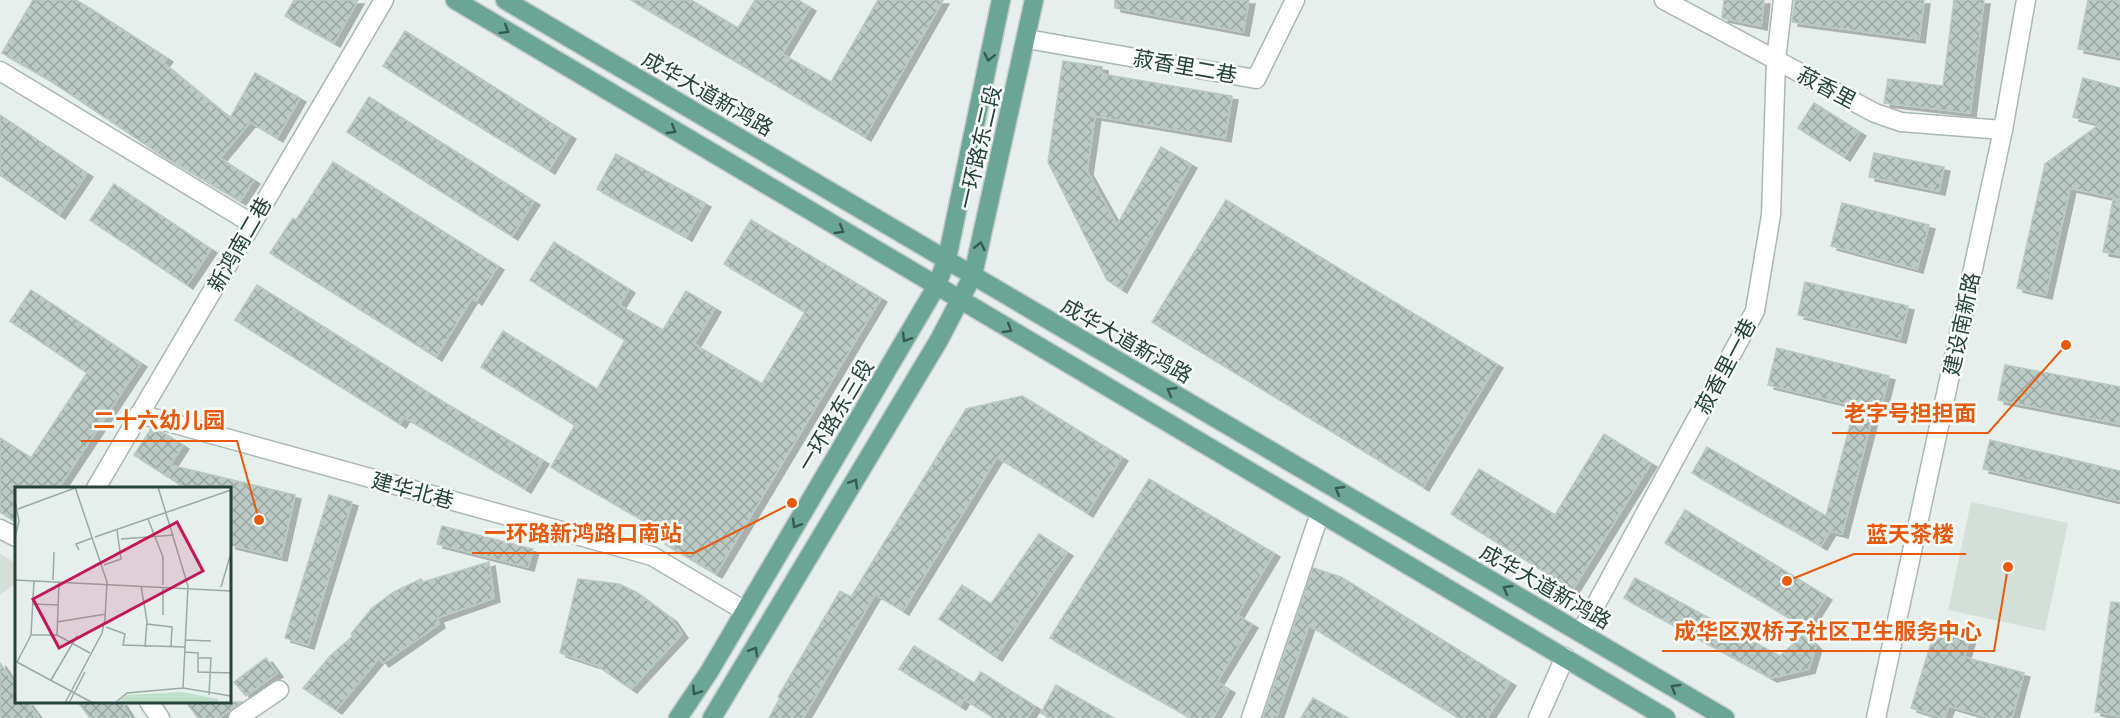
<svg xmlns="http://www.w3.org/2000/svg" width="2120" height="718" font-family="Quicksand,'Noto Sans SC',sans-serif">
  <style>
    .built { fill: #d4dfda }
    .building { fill: url(#building-cross-hatch); stroke: #b8c9c2; stroke-width: 1.5; filter: url(#shadow) }
    .lines { fill: none; stroke-linecap: round; stroke-linejoin: round }
    .minor-casing { stroke: #a8b8b2; stroke-width: 21 }
    .tertiary-casing { stroke: #a8b8b2; stroke-width: 21 }
    .primary-casing { stroke: #c2cac8; stroke-width: 21 }
    .minor { stroke: #fff; stroke-width: 18 }
    .tertiary { stroke: #fff; stroke-width: 18 }
    .primary { stroke: #6aa596; stroke-width: 18 }
    .oneway { stroke: #365b51 }
    .labels { text-anchor: middle; dominant-baseline: central; stroke-width: 5; stroke-linejoin: round; paint-order: stroke }
    .street-label { font-size: 21px; fill: #24423a; stroke: #f7fbf9 }
    .inset-road { fill: none; stroke: #98aaa4; stroke-width: 1.5 }
    .view { fill: #c2185b; fill-opacity: 0.15; stroke: #c2185b; stroke-width: 3 }
    .inset-edge { fill: none; stroke: #24423a; stroke-width: 3 }
    .leader { fill: none; stroke: #e8590c; stroke-width: 2 }
    .callout-dot { fill: #e8590c; stroke: #f7fbf9; stroke-width: 2 }
    .callout-label { font-size: 22px; text-anchor: middle; font-weight: bold; fill: #e8590c; stroke: #f7fbf9; stroke-width: 5; stroke-linejoin: round; paint-order: stroke }
  </style>
  <defs>
    <pattern id="building-cross-hatch" width="8" height="8" patternUnits="userSpaceOnUse" patternTransform="scale(1.5)"><rect width="8" height="8" fill="#bbcac4"/><path d="M0 0l8 8M0 8l8-8" fill="none" stroke="#98a6a0"/></pattern>
    <filter id="shadow"><feDropShadow dx="6" dy="4" stdDeviation="0" flood-color="#0004"/></filter>
  </defs>
  <rect width="100%" height="100%" fill="#e6efeb"/>
  <path class="built" d="M1971 502 2068 523 2045 631 1948 610Z
    M0 554 16 563V583L0 595Z"/>
  <path class="building" d="M33 0H76L91 9 167 58 163 63 230 118 255 73 300 98 277 138 250 122 220 158 254 180 240 201 160 154 46 78 2 53Z
    M294 0H358L334 43 285 16Z
    M631 0H691L738 28 755 0H798L810 7 782 54 831 82 878 0H943L865 137Z
    M1115 0H1249L1243 32 1115 8Z
    M1724 0H1764L1761 26 1722 18Z
    M1795 0H1924L1919 39 1792 22Z
    M1954 0H1984L1970 113 1884 103 1888 79 1943 86Z
    M2088 0H2120V57L2078 49Z
    M405 31 570 135 549 170 383 66Z
    M1063 61 1102 67V74L1232 96 1225 138 1095 116 1087 171 1117 225 1161 147 1191 164 1121 289 1107 280 1048 162Z
    M2083 78 2120 88V199L2070 188 2046 295 2017 288 2045 164 2100 124 2073 117Z
    M369 97 534 201 512 236 347 132Z
    M1814 103 1860 132 1844 157 1798 128Z
    M0 115 87 173 59 215 0 175Z
    M1874 153 1944 167 1939 191 1869 177Z
    M616 154 705 203 686 237 597 189Z
    M333 162 498 266 476 301 472 298 436 357 270 253 293 218 296 220Z
    M114 184 211 249 187 285 90 220Z
    M1226 200 1497 364 1423 487 1152 322Z
    M2113 200 2120 201V255L2103 252Z
    M1842 203 1929 225 1917 269 1831 246Z
    M751 220 881 298 716 574 665 544 670 536 551 467 575 425 481 367 503 331 597 389 625 340 530 280 554 242 629 289 619 305 663 330 686 291 715 308 694 344 762 384 805 312 724 264Z
    M1805 282 1908 306 1900 339 1798 315Z
    M257 285 445 403 543 460 525 489 404 417 400 424 235 320Z
    M31 290 141 363 58 489H16V522L0 512V438L31 458 87 373 10 321Z
    M1777 348 1889 376 1880 412 1874 411 1842 534 1830 531 1821 546 1692 473 1707 447 1826 516 1855 406 1768 385Z
    M2005 365 2120 387V424L1998 400Z
    M1022 396 1122 457 1087 513 997 457 903 611 875 594 803 718H769L780 698 778 697 840 591 851 597 966 409Z
    M151 429 164 433 183 445 170 465 295 495 281 557 230 545V489H187L134 455Z
    M1604 434 1651 463 1573 589 1451 514 1479 469 1555 515Z
    M1990 440 2120 471V501L1983 469Z
    M1149 479 1274 553 1237 615 1252 624 1217 682 1229 689 1213 718H1191L1050 638Z
    M329 495 352 502 308 645 285 638Z
    M1685 510 1826 596 1806 628 1665 543Z
    M442 526 533 549 528 567 437 544Z
    M1039 534 1067 552 996 657 939 619 962 585 991 604Z
    M489 562 494 598 437 618 439 624 383 663 379 658 336 710 303 688 330 656 353 636 351 634 372 608 394 592 421 579 423 582Z
    M1313 568 1341 577 1510 682 1487 718H1459L1309 625 1276 718H1263Z
    M1635 578 1780 656 1804 634 1816 646 1809 669 1771 678 1624 598Z
    M578 579 619 584 636 592 671 618 682 634 631 689 596 665 560 653Z
    M2111 602 2120 603V716L2095 712Z
    M1937 624 1971 634 1964 657 2024 673 2012 718H1991L1949 706 1944 718 1911 708Z
    M914 646 974 683 981 672 1035 706 1027 718H994L964 699 960 706 899 669Z
    M266 658 277 673 246 696 234 682Z
    M0 663 16 686V702H27L39 718H0Z
    M1056 685 1114 718H1050L1041 713Z
    M1313 698 1348 718H1301Z
    M78 702H121L131 718H90Z
    M186 702H242L218 718H198Z"/>
  <g class="lines">
    <g class="minor-casing">
      <path id="minor" d="M1664 0 1875 113 1901 122 2003 130
        M1027 39 1256 79 1295 0
        M0 71 251 223
        M139 414 652 556 745 611
        M96 488 384 0
        M0 529 16 537
        M1581 632 1755 311 1771 215 1776 60 1783 0
        M149 702 160 718
        M238 718 279 690
        M1251 718 1320 513
        M1538 718 1565 657"/>
    </g>
    <g class="tertiary-casing">
      <path id="tertiary" d="M1876 718 2003 130 2026 0"/>
    </g>
    <g class="primary-casing">
      <path id="primary" d="M455 0 1666 718
        M505 0 1725 718
        M678 718 709 672 936 287 947 259 1001 0
        M712 718 939 340 973 275 1034 0"/>
    </g>
    <use href="#minor" class="minor"/>
    <use href="#tertiary" class="tertiary"/>
    <use href="#primary" class="primary"/>
  </g>
  <defs><path id="oneway-chevron" d="M-2-3.5L2.5 0L-2 3.5" fill="none" stroke-width="1.6" stroke-linecap="round" stroke-linejoin="round" transform="scale(1.5)"/></defs>
  <g class="oneway">
    <use href="#oneway-chevron" transform="translate(505 30) rotate(31)"/>
    <use href="#oneway-chevron" transform="translate(989 57) rotate(102)"/>
    <use href="#oneway-chevron" transform="translate(672 130) rotate(31)"/>
    <use href="#oneway-chevron" transform="translate(840 230) rotate(31)"/>
    <use href="#oneway-chevron" transform="translate(980 246) rotate(-77)"/>
    <use href="#oneway-chevron" transform="translate(1008 329) rotate(31)"/>
    <use href="#oneway-chevron" transform="translate(906 338) rotate(121)"/>
    <use href="#oneway-chevron" transform="translate(1171 391) rotate(-150)"/>
    <use href="#oneway-chevron" transform="translate(854 483) rotate(-59)"/>
    <use href="#oneway-chevron" transform="translate(1339 490) rotate(-150)"/>
    <use href="#oneway-chevron" transform="translate(796 524) rotate(121)"/>
    <use href="#oneway-chevron" transform="translate(1507 589) rotate(-150)"/>
    <use href="#oneway-chevron" transform="translate(754 651) rotate(-59)"/>
    <use href="#oneway-chevron" transform="translate(1675 688) rotate(-149)"/>
    <use href="#oneway-chevron" transform="translate(696 691) rotate(124)"/>
  </g>
  <g class="labels">
    <g class="street-label">
      <text transform="translate(1185 66) rotate(10)">菽香里二巷</text>
      <text transform="translate(1827 87) rotate(28)">菽香里</text>
      <text transform="translate(708 93) rotate(30)">成华大道新鸿路</text>
      <text transform="translate(979 147) rotate(-77)">一环路东二段</text>
      <text transform="translate(239 244) rotate(-60)">新鸿南二巷</text>
      <text transform="translate(1961 324) rotate(-78)">建设南新路</text>
      <text transform="translate(1127 340) rotate(30)">成华大道新鸿路</text>
      <text transform="translate(1725 366) rotate(-62)">菽香里一巷</text>
      <text transform="translate(835 415) rotate(-59)">一环路东三段</text>
      <text transform="translate(413 490) rotate(15)">建华北巷</text>
      <text transform="translate(1546 586) rotate(30)">成华大道新鸿路</text>
    </g>
  </g>
  <g transform="translate(15 487)">
    <rect width="216" height="216" fill="#e6efeb"/>
    <path d="M167 205 203 212V216H103L111 208Z" fill="#bfe0c8"/>
    <path class="inset-road" d="M143 0 173 99 168 201M0 14 4 34 0 51M3 22 60 1M133 32 148 70V98M80 50 216 3M106 52 159 48M64 63 61 57 77 51M89 78 106 72 102 43M0 93 216 104M38 93 39 65M126 99 132 134 130 160M206 100 216 66M148 101V128M18 117 43 118M42 135 91 127M132 137 157 140 156 159M91 140 110 147 108 158 170 160M16 148H42L75 166M42 148 44 95M170 153 196 154M170 165 183 166V185L216 186M184 171H196L194 208M0 174 78 216M2 175 16 148 19 94M36 193 62 149M50 216 87 146 90 132 92 95 60 0M54 216 70 185M100 216 112 206 168 201 216 209"/>
    <path class="view" d="M162 35 188 84 44 161 18 112Z"/>
    <rect width="216" height="216" class="inset-edge"/>
  </g>
  <path class="leader" d="M2066 345L1988 433H1832M259 520L237 441H81M792 503L694 553H472M1787 581L1854 554H1966M2008 567L1994 651H1662"/>
  <g class="callout-dot">
    <circle cx="2066" cy="345" r="6"/>
    <circle cx="259" cy="520" r="6"/>
    <circle cx="792" cy="503" r="6"/>
    <circle cx="1787" cy="581" r="6"/>
    <circle cx="2008" cy="567" r="6"/>
  </g>
  <g class="callout-label">
    <text x="1910" y="421">老字号担担面</text>
    <text x="159" y="428">二十六幼儿园</text>
    <text x="583" y="541">一环路新鸿路口南站</text>
    <text x="1910" y="542">蓝天茶楼</text>
    <text x="1828" y="639">成华区双桥子社区卫生服务中心</text>
  </g>
</svg>
